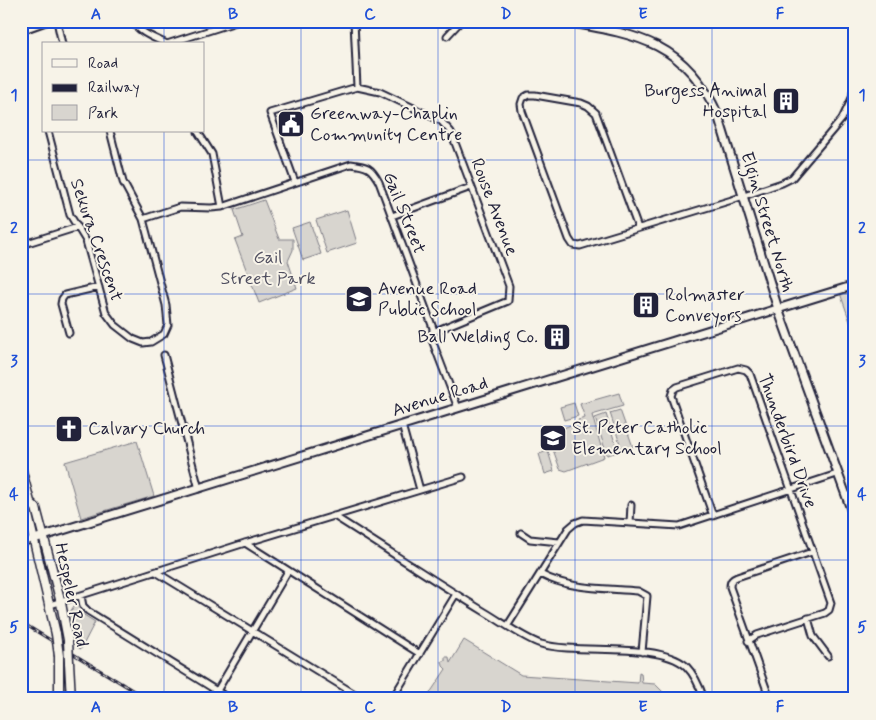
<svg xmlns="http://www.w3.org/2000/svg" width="876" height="720" font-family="Mynerve,sans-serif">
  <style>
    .green { fill: #d8d5cf; stroke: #7d7c85 }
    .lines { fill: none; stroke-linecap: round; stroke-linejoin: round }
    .street-casing { stroke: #22223b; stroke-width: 9 }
    .secondary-casing { stroke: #22223b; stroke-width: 11 }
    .primary-casing { stroke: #22223b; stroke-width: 11 }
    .street { stroke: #f7f3e8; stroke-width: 5 }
    .secondary { stroke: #f7f3e8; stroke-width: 7 }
    .primary { stroke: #f7f3e8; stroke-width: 8 }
    .rail-casing { stroke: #22223b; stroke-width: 3 }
    .rail { stroke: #f7f3e8; stroke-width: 1; stroke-dasharray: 4; stroke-linecap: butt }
    .primary-bridge-casing { stroke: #22223b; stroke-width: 11; stroke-linecap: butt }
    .primary-bridge { stroke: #f7f3e8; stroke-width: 8 }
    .grid { fill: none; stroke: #1d4ed8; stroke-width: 1; stroke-opacity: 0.55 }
    .labels { text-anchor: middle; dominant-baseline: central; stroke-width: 4; stroke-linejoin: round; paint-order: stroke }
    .poi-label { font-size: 18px; fill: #22223b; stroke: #f7f3e8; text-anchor: start }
    .street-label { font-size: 18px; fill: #22223b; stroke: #f7f3e8 }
    .park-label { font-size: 18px; fill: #504f60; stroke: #f7f3e8 }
    .neatline { fill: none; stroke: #1d4ed8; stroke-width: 2 }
    .grid-label { font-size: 16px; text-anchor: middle; font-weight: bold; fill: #1d4ed8 }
  </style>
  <rect width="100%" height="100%" fill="#f7f3e8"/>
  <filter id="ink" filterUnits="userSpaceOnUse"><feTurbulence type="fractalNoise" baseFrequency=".02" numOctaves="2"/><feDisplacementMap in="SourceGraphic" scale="10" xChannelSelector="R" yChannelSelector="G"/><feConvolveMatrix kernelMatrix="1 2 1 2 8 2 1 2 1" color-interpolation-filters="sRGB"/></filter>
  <g filter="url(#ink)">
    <path class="green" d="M264 200 279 239H293V250L288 261 297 288 259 303 235 240 243 237 234 210Z
      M347 210 357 243 327 253 316 220Z
      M310 222 321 254 303 260 292 228Z
      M855 290V336L840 293Z
      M619 393 623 406 592 415 604 457 566 471 560 469 551 444H549L547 434 571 425 580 429 578 420 585 418 580 404Z
      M574 403 578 416 564 420 560 407Z
      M620 410 633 447 622 450 610 413Z
      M606 414 618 452 607 455 595 418Z
      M137 441 154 496 81 518 65 462Z
      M548 451 554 471 545 474 539 454Z
      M74 606H78L84 615 95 622 81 649 76 647 70 612Z
      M464 640 521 675 638 683 639 672 641 673 642 683 655 684 670 699H426L446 669 443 666 442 661H445V657H449L450 663Z"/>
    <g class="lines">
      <g class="street-casing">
        <path id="street" d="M57 21 62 44
          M133 21C137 32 157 39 167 44
          M354 21 357 87
          M21 31 49 21
          M447 36 461 21
          M167 44 239 21
          M48 131 70 215 86 241 106 313 115 325 133 339 143 343 151 342 164 334 168 325 166 305 143 219 123 182 110 131
          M198 132 212 154 222 207
          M295 182 270 113 357 87 380 92 441 121 451 132 509 286 508 301 433 332
          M392 216 471 187
          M143 219 180 207 211 208 222 207 351 164C367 166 371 167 379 182L433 328 432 340 458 408
          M638 228 596 113 588 106 581 103 535 95H528L523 98 521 104 522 111 569 239 573 245 580 246 732 200 782 183 792 178 842 119 852 98 855 81
          M21 245 78 227
          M69 333 61 304 62 299 65 295 99 287
          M164 355 199 489
          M402 425 420 490
          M334 516C385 548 434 581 485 612 502 622 523 638 541 644 578 655 657 641 686 666 695 675 700 687 704 699
          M713 516 671 396 673 390 677 387 738 368 746 370 750 374 831 603 829 610 825 613 757 635 748 641
          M630 523 631 505
          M521 533 530 539 559 542
          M21 543 34 539
          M245 543 420 654
          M156 572 363 699
          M540 574C570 590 605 588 638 591L647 596 642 652
          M81 596 83 606 88 611 230 699
          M50 605 245 543 463 477
          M808 618 813 636 828 656
          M508 625 568 529 575 523 583 520 679 526 837 474
          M217 691 288 571
          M392 699 456 594
          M770 699 730 587C730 581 732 579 737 577L812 552"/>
      </g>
      <g class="secondary-casing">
        <path id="secondary" d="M561 21C634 34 685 40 718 115L778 309 855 520
          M34 539 855 285"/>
      </g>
      <g class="primary-casing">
        <path id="primary" d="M21 467 30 502 27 511 56 634
          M30 502 36 508 61 603 68 640
          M59 656V699
          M69 662 71 699"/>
      </g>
      <use href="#street" class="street"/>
      <use href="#secondary" class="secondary"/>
      <use href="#primary" class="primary"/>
      <g class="rail-casing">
        <path id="rail" d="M21 622 147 699"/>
      </g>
      <use href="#rail" class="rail"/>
      <g class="primary-bridge-casing">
        <path id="primary-bridge" d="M56 634 59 656
          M68 640 69 662"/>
      </g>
      <use href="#primary-bridge" class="primary-bridge"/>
    </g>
  </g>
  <path class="grid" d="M164 21V44M301 21V699M438 21V699M575 21V699M712 21V699M164 131V699M21 160H855M21 294H855M21 426H855M21 560H855"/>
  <defs>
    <g id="building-square" transform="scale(1.4375)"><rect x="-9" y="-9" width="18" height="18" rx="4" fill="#22223b" stroke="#f7f3e8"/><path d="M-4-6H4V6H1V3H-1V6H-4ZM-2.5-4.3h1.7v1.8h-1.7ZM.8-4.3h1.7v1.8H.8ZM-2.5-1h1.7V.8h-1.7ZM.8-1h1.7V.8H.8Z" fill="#fff"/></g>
    <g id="civic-square" transform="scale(1.4375)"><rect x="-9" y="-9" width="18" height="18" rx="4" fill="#22223b" stroke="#f7f3e8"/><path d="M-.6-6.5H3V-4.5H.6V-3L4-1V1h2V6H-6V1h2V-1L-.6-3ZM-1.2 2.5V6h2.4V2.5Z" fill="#fff"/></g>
    <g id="school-square" transform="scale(1.4375)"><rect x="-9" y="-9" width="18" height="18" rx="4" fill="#22223b" stroke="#f7f3e8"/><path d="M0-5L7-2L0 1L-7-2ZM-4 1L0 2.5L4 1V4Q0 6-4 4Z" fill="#fff"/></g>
    <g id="church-square" transform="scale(1.4375)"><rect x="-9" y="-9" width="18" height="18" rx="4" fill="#22223b" stroke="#f7f3e8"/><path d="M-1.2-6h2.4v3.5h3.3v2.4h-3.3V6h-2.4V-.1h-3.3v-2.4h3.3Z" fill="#fff"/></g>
  </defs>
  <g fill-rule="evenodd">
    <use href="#building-square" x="786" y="101"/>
    <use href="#civic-square" x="291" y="124"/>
    <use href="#school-square" x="359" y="299"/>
    <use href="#building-square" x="646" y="305"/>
    <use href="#building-square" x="557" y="337"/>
    <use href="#church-square" x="69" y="429"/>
    <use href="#school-square" x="553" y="438"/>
  </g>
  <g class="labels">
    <g class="poi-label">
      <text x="767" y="91" text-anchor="end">Burgess Animal<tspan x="767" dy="21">Hospital</tspan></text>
      <text x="310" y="114">Greenway-Chaplin<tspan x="310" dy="21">Community Centre</tspan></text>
      <text x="378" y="289">Avenue Road<tspan x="378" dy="21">Public School</tspan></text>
      <text x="665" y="295">Rolmaster<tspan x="665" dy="21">Conveyors</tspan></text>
      <text x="538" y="337" text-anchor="end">Ball Welding Co.</text>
      <text x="572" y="428">St. Peter Catholic<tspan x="572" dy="21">Elementary School</tspan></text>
      <text x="88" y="429">Calvary Church</text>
    </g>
    <g class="street-label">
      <text transform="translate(494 207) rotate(69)">Rouse Avenue</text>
      <text transform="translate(404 213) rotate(68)">Gail Street</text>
      <text transform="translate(767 222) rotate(73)">Elgin Street North</text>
      <text transform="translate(96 240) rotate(71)">Sekura Crescent</text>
      <text transform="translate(440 397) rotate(-17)">Avenue Road</text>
      <text transform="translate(787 441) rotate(70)">Thunderbird Drive</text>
      <text transform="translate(71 595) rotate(78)">Hespeler Road</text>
    </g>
    <g class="park-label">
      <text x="268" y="258">Gail<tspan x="268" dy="21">Street Park</tspan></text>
    </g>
  </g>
  <rect width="876" height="720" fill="none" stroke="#f7f3e8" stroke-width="55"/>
  <rect x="42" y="42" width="162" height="90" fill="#f7f3e8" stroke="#a29fa3"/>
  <rect x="52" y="59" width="25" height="8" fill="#f7f3e8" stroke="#a29fa3"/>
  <text x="88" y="68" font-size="15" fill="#22223b">Road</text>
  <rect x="52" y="84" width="25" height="8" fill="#22223b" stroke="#a29fa3"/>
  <text x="88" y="92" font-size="15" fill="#22223b">Railway</text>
  <rect x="52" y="105" width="25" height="15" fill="#d8d5cf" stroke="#a29fa3"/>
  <text x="88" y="118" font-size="15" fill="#22223b">Park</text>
  <rect x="28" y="28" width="820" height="664" class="neatline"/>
  <g class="grid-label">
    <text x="96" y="19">A</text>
    <text x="233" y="19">B</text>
    <text x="370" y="19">C</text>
    <text x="506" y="19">D</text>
    <text x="643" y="19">E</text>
    <text x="780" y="19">F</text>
    <text x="14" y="100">1</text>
    <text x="862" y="100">1</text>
    <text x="14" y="233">2</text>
    <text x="862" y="233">2</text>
    <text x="14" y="366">3</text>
    <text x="862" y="366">3</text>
    <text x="14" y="499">4</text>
    <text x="862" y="499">4</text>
    <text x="14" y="632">5</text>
    <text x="862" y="632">5</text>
    <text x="96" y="712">A</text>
    <text x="233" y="712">B</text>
    <text x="370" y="712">C</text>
    <text x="506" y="712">D</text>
    <text x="643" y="712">E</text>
    <text x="780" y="712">F</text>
  </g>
</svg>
